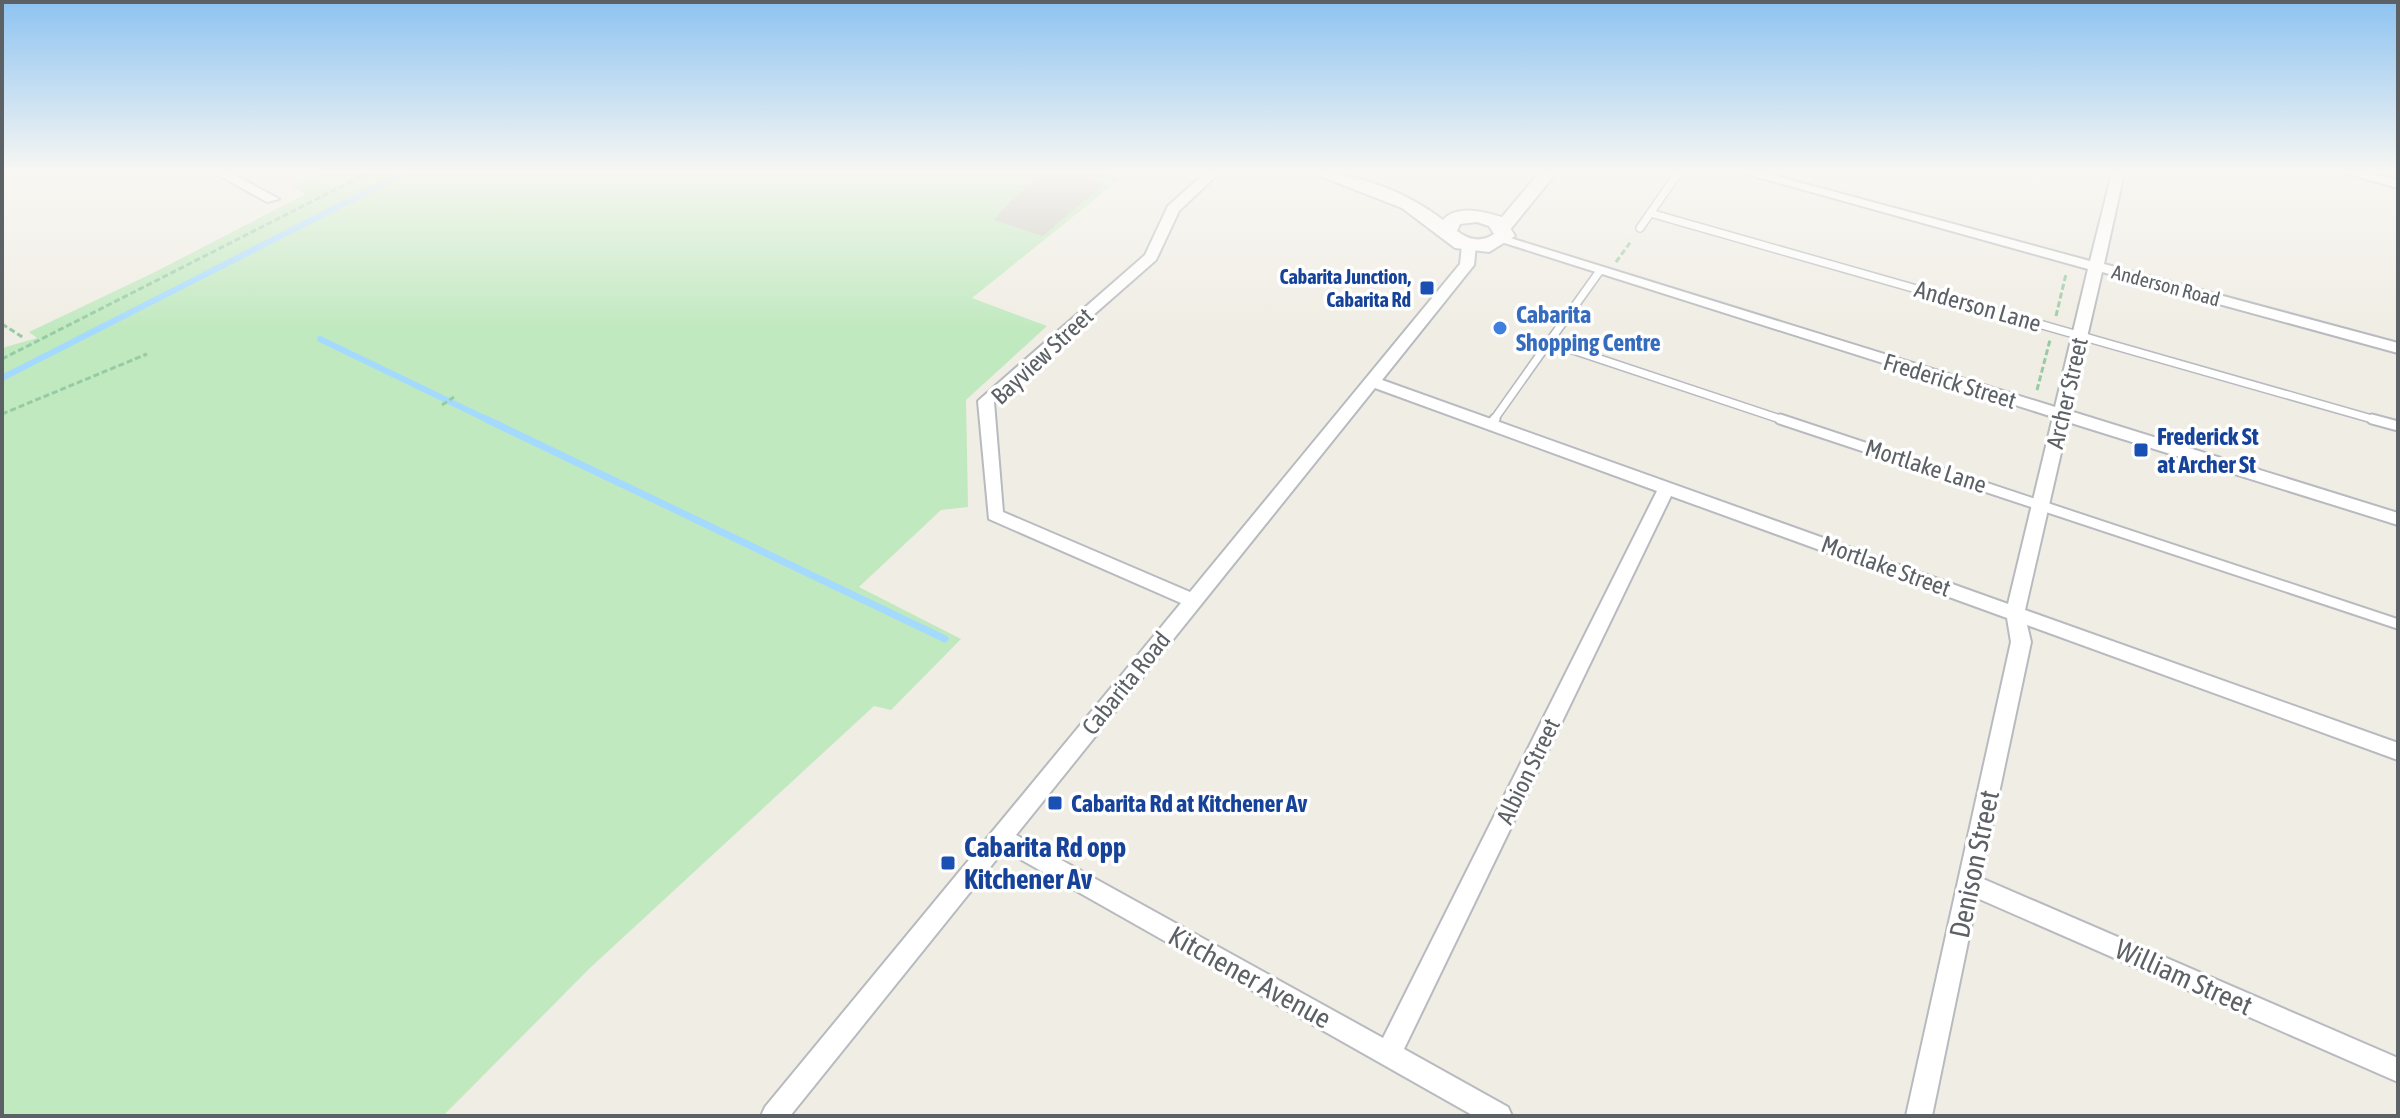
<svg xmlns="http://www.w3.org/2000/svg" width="2400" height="1118" font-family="'Asap Condensed',sans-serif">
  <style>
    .green { fill: #c0e9bf }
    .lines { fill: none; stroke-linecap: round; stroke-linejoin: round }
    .stream-far1 { stroke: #a5daff; stroke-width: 6 }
    .stream { stroke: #a5daff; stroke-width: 7 }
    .building { fill: #cbc8c1 }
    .service-far1-casing { stroke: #b7babf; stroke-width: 10 }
    .service-casing { stroke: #b7babf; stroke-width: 13 }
    .minor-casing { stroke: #b7babf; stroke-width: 4 }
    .tertiary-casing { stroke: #b7babf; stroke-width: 4 }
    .secondary-casing { stroke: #b8bbc1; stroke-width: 4 }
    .path { stroke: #97cba5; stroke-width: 3; stroke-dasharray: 6 3; stroke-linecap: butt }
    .service-far1 { stroke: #fff; stroke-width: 7 }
    .service { stroke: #fff; stroke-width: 9 }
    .minor { fill: #fff; fill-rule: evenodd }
    .tertiary { fill: #fff; fill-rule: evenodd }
    .secondary { fill: #fff; fill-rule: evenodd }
    .transit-dot { fill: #1a4fb4; stroke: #fff; stroke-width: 3 }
    .shop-dot { fill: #3f7fe0; stroke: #fff; stroke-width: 3 }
    .labels { text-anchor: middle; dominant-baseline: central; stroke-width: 7; stroke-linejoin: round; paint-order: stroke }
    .far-transit-label { font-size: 20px; font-weight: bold; fill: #164399; stroke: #fff; text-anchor: end }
    .far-street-label { font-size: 20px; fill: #5c6166; stroke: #fff }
    .street-label { font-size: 24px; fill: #5c6166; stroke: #fff }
    .shop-label { font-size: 24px; font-weight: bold; fill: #366cbe; stroke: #fff; text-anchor: start }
    .transit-label { font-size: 24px; font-weight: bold; fill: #164399; stroke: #fff; text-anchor: start }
    .near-transit-label { font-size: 28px; font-weight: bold; fill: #164399; stroke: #fff; text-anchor: start }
    .near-street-label { font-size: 28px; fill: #5c6166; stroke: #fff }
  </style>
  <rect width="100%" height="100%" fill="#f0ede4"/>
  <path class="green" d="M323 173H1102L1120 179 972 298 1047 326 966 400 968 507 941 510 859 587 961 639 891 710 874 706 591 967 443 1116H2V348L37 338 29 332 153 273 306 194 293 187Z"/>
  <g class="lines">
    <path class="stream-far1" d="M320 339 490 421
      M2 378 404 173"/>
    <path class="stream" d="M486 419 945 639"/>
  </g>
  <path class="building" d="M1045 173H1071L1104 184 1043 236 994 220 1012 199Z"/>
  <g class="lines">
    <g class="service-far1-casing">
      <path id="service-far1" d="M1650 213 2379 421
        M1640 228 1678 173
        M1549 342 1599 272
        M1493 421 1549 342 1786 421"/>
    </g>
    <g class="service-casing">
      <path id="service" d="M1780 419 2398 624
        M2372 419 2398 426
        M1491 424 1495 419"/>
    </g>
    <g class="minor-casing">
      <path id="minor" d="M215 173H231L279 199 267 202Z
        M1205 173H1219L1179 211 1156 260 994 402 1003 512 1190 592 1460 264 1462 246 1469 242 1476 246 1474 265 1382 380 2008 604 2053 417 1495 240 1497 237H1507L2055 407 2088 269 1743 173H1765L2090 261 2112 173H2124L2104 264 2398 343V353L2102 272 2070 411 2398 513V525L2068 422 2025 610 2398 743V760L2027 625 2031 642 1981 878 2398 1058V1082L1977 898 1932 1116H1906L2011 642 2007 618 1671 496 1404 1049 1508 1107 1512 1116H1474L1004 850 790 1116H761L765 1107 1181 603 989 519 978 401 1145 255 1168 206ZM1375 388 1657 491 1383 1038 1016 835Z
        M2345 173H2369L2398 180V188Z"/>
    </g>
    <g class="tertiary-casing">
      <path id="tertiary" d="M1539 173H1556L1509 231H1497V223Z"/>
    </g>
    <g class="secondary-casing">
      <path id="secondary" d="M1312 173C1359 173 1406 192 1443 220 1457 204 1486 212 1504 218L1515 236 1489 252 1455 248 1402 208ZM1477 222 1489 226 1494 234C1481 243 1469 240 1457 231L1460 224Z"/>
    </g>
    <path class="path" d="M1616 262 1632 240
      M2056 316 2066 274
      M2 324 24 338
      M2 359 368 173
      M2037 390 2050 340
      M442 405 454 397
      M2 414 147 354"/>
    <use href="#service-far1" class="service-far1"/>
    <use href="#service" class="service"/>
    <use href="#minor" class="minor"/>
    <use href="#tertiary" class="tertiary"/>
    <use href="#secondary" class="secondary"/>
  </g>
  <linearGradient id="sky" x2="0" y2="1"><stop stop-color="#8dc3f1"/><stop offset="0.52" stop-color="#f8f7f3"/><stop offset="1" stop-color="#f8f7f3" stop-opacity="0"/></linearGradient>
  <rect width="2400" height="330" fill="url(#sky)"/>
  <g class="transit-dot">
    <rect x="1419" y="280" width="16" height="16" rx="4"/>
    <rect x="2133" y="442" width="16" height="16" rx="4"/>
    <rect x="1047" y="795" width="16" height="16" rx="4"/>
    <rect x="940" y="855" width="16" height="16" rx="4"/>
  </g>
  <circle class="shop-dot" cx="1500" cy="328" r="8"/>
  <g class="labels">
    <g class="far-transit-label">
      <text x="1411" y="276">Cabarita Junction,<tspan x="1411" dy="23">Cabarita Rd</tspan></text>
    </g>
    <g class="far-street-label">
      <text transform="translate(2166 285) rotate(15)">Anderson Road</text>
    </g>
    <g class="street-label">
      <text transform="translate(1978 306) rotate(16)">Anderson Lane</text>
      <text transform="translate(1042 356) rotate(-43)">Bayview Street</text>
      <text transform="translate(1950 381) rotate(17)">Frederick Street</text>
      <text transform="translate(2067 393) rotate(-77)">Archer Street</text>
      <text transform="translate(1926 466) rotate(18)">Mortlake Lane</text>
      <text transform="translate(1886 566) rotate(20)">Mortlake Street</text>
      <text transform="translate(1126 683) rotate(-51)">Cabarita Road</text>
      <text transform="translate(1528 771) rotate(-64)">Albion Street</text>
    </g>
    <g class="shop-label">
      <text x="1516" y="314">Cabarita<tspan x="1516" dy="28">Shopping Centre</tspan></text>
    </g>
    <g class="transit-label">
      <text x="2157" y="436">Frederick St<tspan x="2157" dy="28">at Archer St</tspan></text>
      <text x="1071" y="803">Cabarita Rd at Kitchener Av</text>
    </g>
    <g class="near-transit-label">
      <text x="964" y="847">Cabarita Rd opp<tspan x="964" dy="32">Kitchener Av</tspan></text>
    </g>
    <g class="near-street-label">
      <text transform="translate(1974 864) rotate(-78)">Denison Street</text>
      <text transform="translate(1250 977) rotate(29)">Kitchener Avenue</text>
      <text transform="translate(2184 977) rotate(24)">William Street</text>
    </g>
  </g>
  <rect width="2400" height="1118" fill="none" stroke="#5c6166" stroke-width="8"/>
</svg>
